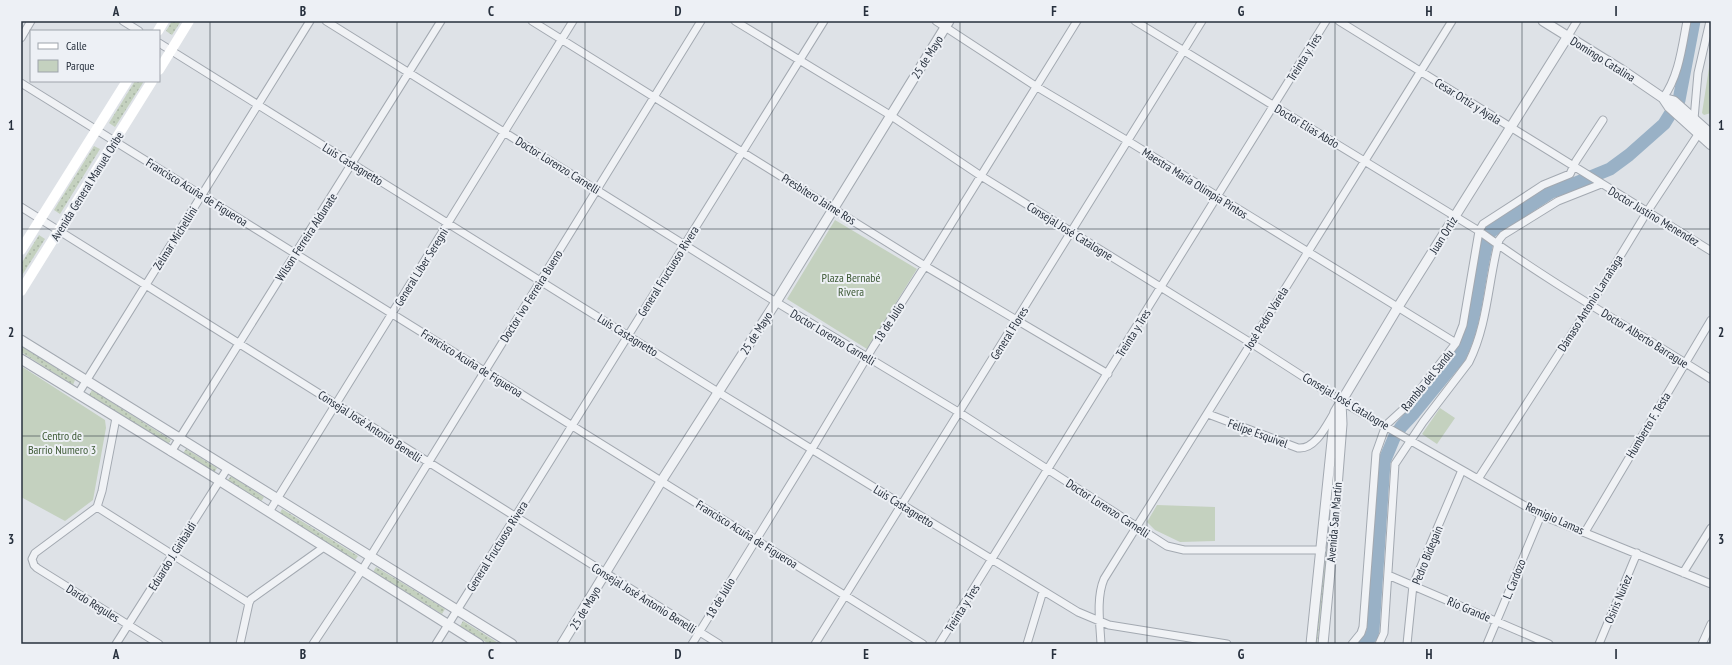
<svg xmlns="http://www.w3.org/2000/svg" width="1732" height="665" font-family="'PT Sans Narrow',sans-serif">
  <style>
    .grass { fill: url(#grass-dots) }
    .park { fill: #c4d1bf }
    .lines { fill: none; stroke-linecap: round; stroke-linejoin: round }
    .river { stroke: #99b1c6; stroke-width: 13 }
    .minor-casing { stroke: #a3a9b1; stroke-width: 9 }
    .tertiary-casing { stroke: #a3a9b1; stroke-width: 11 }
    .minor { stroke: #f0f2f5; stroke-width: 7 }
    .tertiary { stroke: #f0f2f5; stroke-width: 9 }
    .secondary { stroke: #fff; stroke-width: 10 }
    .grid { fill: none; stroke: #27303d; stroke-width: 1; stroke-opacity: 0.55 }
    .labels { text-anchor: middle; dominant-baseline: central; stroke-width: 4; stroke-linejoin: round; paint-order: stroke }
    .street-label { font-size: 12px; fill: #27303d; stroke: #edf0f5 }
    .park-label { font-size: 12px; fill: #3d5935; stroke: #edf0f5 }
    .neatline { fill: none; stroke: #27303d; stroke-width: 1.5 }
    .grid-label { font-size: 13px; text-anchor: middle; font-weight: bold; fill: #27303d }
  </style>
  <defs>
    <pattern id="grass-dots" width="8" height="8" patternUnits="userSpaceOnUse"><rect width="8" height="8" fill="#c4d1bf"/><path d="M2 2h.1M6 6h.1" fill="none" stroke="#a8b4a5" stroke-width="1.8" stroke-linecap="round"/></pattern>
  </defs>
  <rect width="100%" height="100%" fill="#dee2e7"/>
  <path class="grass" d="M172 21H181L172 35 166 31Z
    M135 81H144L115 127 109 123Z
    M94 146 100 149 60 214 54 210Z
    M39 235 45 239 21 277V264Z
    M21 346 75 380 73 385 21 352Z
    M92 390 171 440 168 444 89 395Z
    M1336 428 1338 429 1329 544 1317 644H1315L1327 544Z
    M186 449 217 468 214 473 183 453Z
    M231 476 264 497 261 502 227 481Z
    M282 509 358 556 355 560 280 513Z
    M376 567 445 609 442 614 373 572Z
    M463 621 500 644H489L460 626Z"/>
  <path class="park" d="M1711 55V113L1704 115 1702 113Z
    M835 220 917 269 867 349 787 299Z
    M21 366 105 420 106 428 93 500 65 521 21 497Z
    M1440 408 1455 418 1437 444 1422 434Z
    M1157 505 1215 507V541L1180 542 1155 530 1147 522Z"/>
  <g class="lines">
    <path class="river" d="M1365 644 1372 635 1373 630 1384 462 1394 438 1401 427 1414 413 1459 358C1479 319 1477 274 1490 232L1551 192 1571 185 1610 169 1629 155 1664 124 1679 100 1694 21"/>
    <g class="minor-casing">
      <path id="minor" d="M123 21 139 31
        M326 21 776 302 960 413 1167 546 1184 550H1322
        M532 21 925 266 1108 374
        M735 21 890 115 981 176 1251 343 1341 401 1541 515 1711 584
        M936 21 1037 87 1128 141 1456 343
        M1135 21 1479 231C1553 285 1634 330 1711 379
        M1339 21 1711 251
        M1568 36 1577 21
        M21 38 31 21
        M159 43 718 392 1078 612 1109 625 1227 644
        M21 83 923 644
        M1663 98C1679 76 1682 47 1687 21
        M1693 121 1694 119 1698 73 1710 21
        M21 207 719 644
        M78 394 310 21
        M1208 414 1298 448C1315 450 1326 426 1334 413
        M116 418 102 491 97 507 35 553 32 559 34 565 37 568 159 644
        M171 452 441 21
        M1478 479 1591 304 1647 212 1701 130
        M97 507 249 603
        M269 512 573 21
        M1585 532 1711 320
        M1683 573 1711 528
        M1388 575 1549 644
        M116 644 227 469
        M240 644 249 603 251 599 324 547
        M313 644 362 570 701 21
        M436 644 824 21
        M692 644 812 449 873 347 925 266 1077 21
        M815 644 1202 21
        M939 644 1326 21
        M1027 644 1043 591
        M1101 644C1100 624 1096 598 1104 579L1452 21
        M1352 644 1361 633 1363 627 1376 453 1386 425 1409 404 1456 343 1463 325 1479 231 1483 224 1543 185 1570 174 1576 161 1603 120
        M1379 644 1384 633 1395 464 1423 422 1469 362C1488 324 1488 281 1499 240L1503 235 1558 201 1601 184
        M1407 644 1413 585 1462 470
        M1487 644 1541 515
        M1599 644 1637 553
        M1702 644 1711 624"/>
    </g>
    <g class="tertiary-casing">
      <path id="tertiary" d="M1543 21 1622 70 1663 98 1674 101 1711 134
        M1663 98 1669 107 1711 145
        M21 340 512 644
        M21 359 220 481 479 644
        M562 644 662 480 776 302 949 21
        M1311 644 1335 412 1398 307 1568 36
        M1323 644 1332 550 1342 424 1341 402"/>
    </g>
    <use href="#minor" class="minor"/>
    <use href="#tertiary" class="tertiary"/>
    <path class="secondary" d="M158 31 164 21
      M159 70 189 21
      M21 250 127 81
      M21 291 152 81"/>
  </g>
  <path class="grid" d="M210 21V644M397 21V644M585 21V644M772 21V644M960 21V644M1147 21V644M1335 21V644M1522 21V644M21 229H1711M21 436H1711"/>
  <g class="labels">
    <g class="street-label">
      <text transform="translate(927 57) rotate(-58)">25 de Mayo</text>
      <text transform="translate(1304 57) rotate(-58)">Treinta y Tres</text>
      <text transform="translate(1603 59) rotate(32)">Domingo Catalina</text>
      <text transform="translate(1468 101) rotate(32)">Cesar Ortiz y Ayala</text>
      <text transform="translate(1307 126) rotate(31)">Doctor Elías Abdo</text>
      <text transform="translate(353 164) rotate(32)">Luis Castagnetto</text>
      <text transform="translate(558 165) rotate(32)">Doctor Lorenzo Carnelli</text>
      <text transform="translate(1195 183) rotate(32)">Maestra María Olimpia Pintos</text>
      <text transform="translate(87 186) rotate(-58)">Avenida General Manuel Oribe</text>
      <text transform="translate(197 192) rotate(32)">Francisco Acuña de Figueroa</text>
      <text transform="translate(819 199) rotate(32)">Presbítero Jaime Ros</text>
      <text transform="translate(1654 216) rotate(31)">Doctor Justino Menendez</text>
      <text transform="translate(1070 231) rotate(32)">Consejal José Catalogne</text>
      <text transform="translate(1443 235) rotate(-58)">Juan Ortiz</text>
      <text transform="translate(306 237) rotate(-57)">Wilson Ferreira Aldunate</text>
      <text transform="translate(175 238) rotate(-58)">Zelmar Michellini</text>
      <text transform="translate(421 267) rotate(-58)">General Líber Seregni</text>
      <text transform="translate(668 271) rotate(-58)">General Fructuoso Rivera</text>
      <text transform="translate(531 296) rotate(-58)">Doctor Ivo Ferreira Bueno</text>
      <text transform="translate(1590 303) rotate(-58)">Dámaso Antonio Larrañaga</text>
      <text transform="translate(1266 318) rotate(-58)">José Pedro Varela</text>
      <text transform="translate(889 322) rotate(-57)">18 de Julio</text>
      <text transform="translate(756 333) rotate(-57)">25 de Mayo</text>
      <text transform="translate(1009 333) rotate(-58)">General Flores</text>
      <text transform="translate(1133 333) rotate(-58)">Treinta y Tres</text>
      <text transform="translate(628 335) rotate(32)">Luis Castagnetto</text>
      <text transform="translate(833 337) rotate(31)">Doctor Lorenzo Carnelli</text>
      <text transform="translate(1645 338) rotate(32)">Doctor Alberto Barrague</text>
      <text transform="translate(472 363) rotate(32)">Francisco Acuña de Figueroa</text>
      <text transform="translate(1427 380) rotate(-51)">Rambla del Sandu</text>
      <text transform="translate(1346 401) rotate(31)">Consejal José Catalogne</text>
      <text transform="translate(1648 425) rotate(-59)">Humberto F. Testa</text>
      <text transform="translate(370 426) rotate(33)">Consejal José Antonio Benelli</text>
      <text transform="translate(1258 433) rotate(20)">Felipe Esquivel</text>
      <text transform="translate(904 506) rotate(32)">Luis Castagnetto</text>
      <text transform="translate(1108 508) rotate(33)">Doctor Lorenzo Carnelli</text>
      <text transform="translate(1555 518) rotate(24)">Remigio Lamas</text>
      <text transform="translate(1334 522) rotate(-85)">Avenida San Martín</text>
      <text transform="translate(747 534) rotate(32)">Francisco Acuña de Figueroa</text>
      <text transform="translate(497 546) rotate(-58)">General Fructuoso Rivera</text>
      <text transform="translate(1427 555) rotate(-68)">Pedro Bidegain</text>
      <text transform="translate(172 556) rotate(-58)">Eduardo J. Giribaldi</text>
      <text transform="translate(1514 579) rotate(-68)">L. Cardozo</text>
      <text transform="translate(644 598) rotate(32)">Consejal José Antonio Benelli</text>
      <text transform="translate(720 598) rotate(-59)">18 de Julio</text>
      <text transform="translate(1618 599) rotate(-67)">Osiris Nuñez</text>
      <text transform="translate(93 603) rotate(32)">Dardo Regules</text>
      <text transform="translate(585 608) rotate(-59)">25 de Mayo</text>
      <text transform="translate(962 608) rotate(-58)">Treinta y Tres</text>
      <text transform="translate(1469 609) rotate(23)">Río Grande</text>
    </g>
    <g class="park-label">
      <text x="851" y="277">Plaza Bernabé<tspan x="851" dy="14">Rivera</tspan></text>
      <text x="62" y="435">Centro de<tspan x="62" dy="14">Barrio Numero 3</tspan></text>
    </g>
  </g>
  <rect width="1732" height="665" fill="none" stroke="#edf0f5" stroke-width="44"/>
  <rect x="30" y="30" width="130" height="52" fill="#edf0f5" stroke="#9ea3ab"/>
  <rect x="38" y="43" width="20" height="6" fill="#ffffff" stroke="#9ea3ab"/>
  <text x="66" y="50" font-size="12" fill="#27303d">Calle</text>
  <rect x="38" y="60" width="20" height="12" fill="#c4d1bf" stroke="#9ea3ab"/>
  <text x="66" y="70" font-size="12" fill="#27303d">Parque</text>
  <rect x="22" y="22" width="1688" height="621" class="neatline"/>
  <g class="grid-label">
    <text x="116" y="16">A</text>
    <text x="303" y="16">B</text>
    <text x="491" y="16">C</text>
    <text x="678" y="16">D</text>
    <text x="866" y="16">E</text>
    <text x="1054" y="16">F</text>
    <text x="1241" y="16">G</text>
    <text x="1429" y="16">H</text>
    <text x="1616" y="16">I</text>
    <text x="11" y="130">1</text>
    <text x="1721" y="130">1</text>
    <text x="11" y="337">2</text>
    <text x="1721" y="337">2</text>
    <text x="11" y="544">3</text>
    <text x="1721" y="544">3</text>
    <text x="116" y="659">A</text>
    <text x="303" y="659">B</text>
    <text x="491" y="659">C</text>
    <text x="678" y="659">D</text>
    <text x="866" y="659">E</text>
    <text x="1054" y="659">F</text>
    <text x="1241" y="659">G</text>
    <text x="1429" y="659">H</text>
    <text x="1616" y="659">I</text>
  </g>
</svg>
